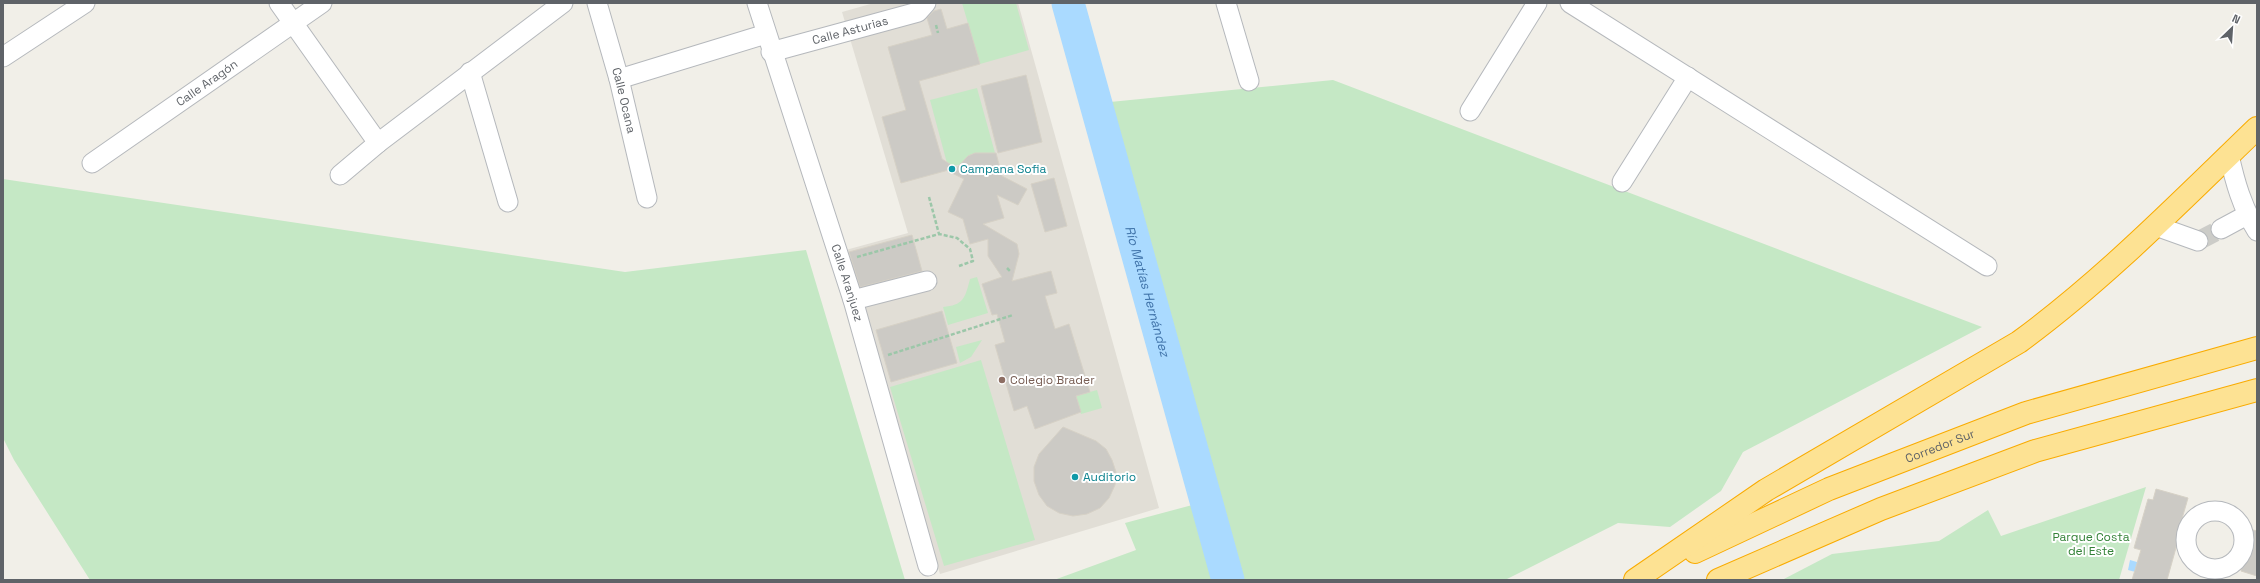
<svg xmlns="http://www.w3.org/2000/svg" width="2260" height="583" font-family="'Space Grotesk',sans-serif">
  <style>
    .education { fill: #e1ded6 }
    .green { fill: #c5e8c5 }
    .water { fill: #aadaff }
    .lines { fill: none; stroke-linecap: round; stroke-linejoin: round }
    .river { stroke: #aadaff; stroke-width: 33 }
    .building { fill: #cccac5; stroke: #d6d1c6 }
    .minor-tunnel { stroke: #ccccc8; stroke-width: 19; stroke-dasharray: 19 10; stroke-linecap: butt }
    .minor-casing { stroke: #b5b8bc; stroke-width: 21 }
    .highway-casing { stroke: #f9ab00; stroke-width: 24 }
    .path { stroke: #9cc7a9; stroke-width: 2.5; stroke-dasharray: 4 2; stroke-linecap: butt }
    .minor { stroke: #fff; stroke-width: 19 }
    .highway { stroke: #fde293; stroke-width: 22 }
    .culture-dot { fill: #0f9aa8; stroke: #fff; stroke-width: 1.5 }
    .education-dot { fill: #8d6e63; stroke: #fff; stroke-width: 1.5 }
    .labels { text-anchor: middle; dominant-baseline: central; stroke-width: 4; stroke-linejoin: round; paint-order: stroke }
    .street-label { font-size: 12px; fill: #5f6368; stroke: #fff }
    .culture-label { font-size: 12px; fill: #0d838f; stroke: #fff; text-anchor: start }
    .education-label { font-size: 12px; fill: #785e54; stroke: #fff; text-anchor: start }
    .park-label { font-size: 12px; fill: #348238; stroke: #fff }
    .water-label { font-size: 13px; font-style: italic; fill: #4174aa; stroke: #fff }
  </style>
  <rect width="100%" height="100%" fill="#f1efe8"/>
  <path class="education" d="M874 3H1018L1159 508 940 574 842 251 908 233 842 12Z"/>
  <path class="green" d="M962 3H1016L1029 50 980 64Z
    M1333 80 1982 327 1743 452 1721 491 1670 527 1618 523 1505 580H1054L1136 550 1125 523 1211 500 1100 103Z
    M977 88 995 153H975L968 156 963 164 948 167 930 100Z
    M3 179 625 272 806 250 905 580H90L14 460 3 438Z
    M977 277 988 313 948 325 943 307C963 305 965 299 970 279Z
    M982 340 971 357 960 363 956 347Z
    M981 360 1035 540 944 566 890 387Z
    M1097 390 1102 408 1081 414 1076 396Z
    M2146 487 2119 580H1782L1832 554 1939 541 1988 510 2001 536Z"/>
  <path class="water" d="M2130 560 2157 568 2154 577 2128 570Z"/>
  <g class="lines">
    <path class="river" id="s1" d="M1068 3 1228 580"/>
  </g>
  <path class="building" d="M941 9 947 29 968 23 980 64 919 81 942 159 956 168 901 183 882 117 906 110 888 47 932 35 927 18 934 11Z
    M1026 75 1042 142 998 153 981 86Z
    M975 153H996L1002 176 1027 189 1018 205 997 195 1004 218 983 224 1017 244 1019 254 1012 281 1051 271 1057 293 1045 296 1055 329 1069 324 1090 392 1076 396 1081 412 1035 429 1027 406 1014 411 995 345 1005 342 997 314 992 315 982 284 1002 277 988 256V239L970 244 963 219 948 212 964 179 952 173 968 156Z
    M1054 178 1067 226 1045 232 1031 184Z
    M912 235 922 271 860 287 849 252Z
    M942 311 957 363 891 382 876 330Z
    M1063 427 1096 441 1106 449 1112 460 1116 472 1115 485 1109 498 1100 508 1087 514 1073 516 1059 513 1047 506 1039 495 1034 481V467L1039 454Z
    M2156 489 2188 498 2177 536 2179 537 2167 580H2132L2141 550 2134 548 2148 499 2153 500Z
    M2253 530 2257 531V576L2241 571Z"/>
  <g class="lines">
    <path class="minor-tunnel" d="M2198 241 2221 229"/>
    <g class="minor-casing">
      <g id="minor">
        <path d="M279 3 378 143"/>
        <path id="s2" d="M597 3 619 79 647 198"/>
        <path id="s3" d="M757 3 853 300 928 566"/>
        <path d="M1226 3 1249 81"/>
        <path d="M1570 3 1987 266"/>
        <path id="s4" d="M771 52 918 12 926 3"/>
        <path d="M3 57 85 3"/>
        <path d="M470 72 508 202"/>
        <path d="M619 79 766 34"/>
        <path d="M1470 111 1537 3"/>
        <path d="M2229 155C2235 182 2242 207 2257 231"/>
        <path id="s5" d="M92 163 322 3"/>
        <path d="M340 175 378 143 563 3"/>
        <path d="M1622 182 1688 77"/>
        <path d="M2156 226 2198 241"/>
        <path d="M2221 229 2247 215"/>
        <path d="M853 300 927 281"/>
        <circle cx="2215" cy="540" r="29"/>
      </g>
    </g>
    <g class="highway-casing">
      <g id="highway">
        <path id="s6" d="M1695 552 1829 489 2026 413 2257 348"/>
        <path d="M1635 580 1766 490 2019 342C2105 279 2180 202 2257 128"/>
        <path d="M1718 580 1881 509 2035 451 2257 390"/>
      </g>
    </g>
    <path class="path" d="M936 25 938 33
      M929 197 939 234
      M857 257 939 234 957 238 970 249 973 261 959 266
      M1007 268 1011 272
      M888 355 1013 315"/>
    <use href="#minor" class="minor"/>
    <use href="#highway" class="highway"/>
  </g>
  <g class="culture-dot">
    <circle cx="952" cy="169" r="4"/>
    <circle cx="1075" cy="477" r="4"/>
  </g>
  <circle class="education-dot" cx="1002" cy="380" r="4"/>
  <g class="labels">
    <g class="street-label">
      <text stroke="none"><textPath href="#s4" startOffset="82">Calle Asturias</textPath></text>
      <text stroke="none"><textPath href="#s5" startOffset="140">Calle Aragón</textPath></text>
      <text stroke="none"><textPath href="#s2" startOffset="101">Calle Ocana</textPath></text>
      <text stroke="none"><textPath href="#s3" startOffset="294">Calle Aranjuez</textPath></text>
      <text stroke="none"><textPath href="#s6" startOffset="267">Corredor Sur</textPath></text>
    </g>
    <g class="culture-label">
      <text x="960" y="169">Campana Sofia</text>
      <text x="1083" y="477">Auditorio</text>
    </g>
    <g class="education-label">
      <text x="1010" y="380">Colegio Brader</text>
    </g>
    <g class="park-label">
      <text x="2091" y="537">Parque Costa<tspan x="2091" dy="14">del Este</tspan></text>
    </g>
    <g class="water-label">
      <text stroke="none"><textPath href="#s1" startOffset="299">Río Matías Hernández</textPath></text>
    </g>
  </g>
  <rect width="2260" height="583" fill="none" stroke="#5f6368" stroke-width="8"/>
  <g transform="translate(2232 28) rotate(25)" stroke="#ffffff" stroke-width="3" paint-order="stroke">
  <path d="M0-3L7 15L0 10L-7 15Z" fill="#5f6368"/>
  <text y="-6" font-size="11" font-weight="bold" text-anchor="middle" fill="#5f6368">N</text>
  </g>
</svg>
